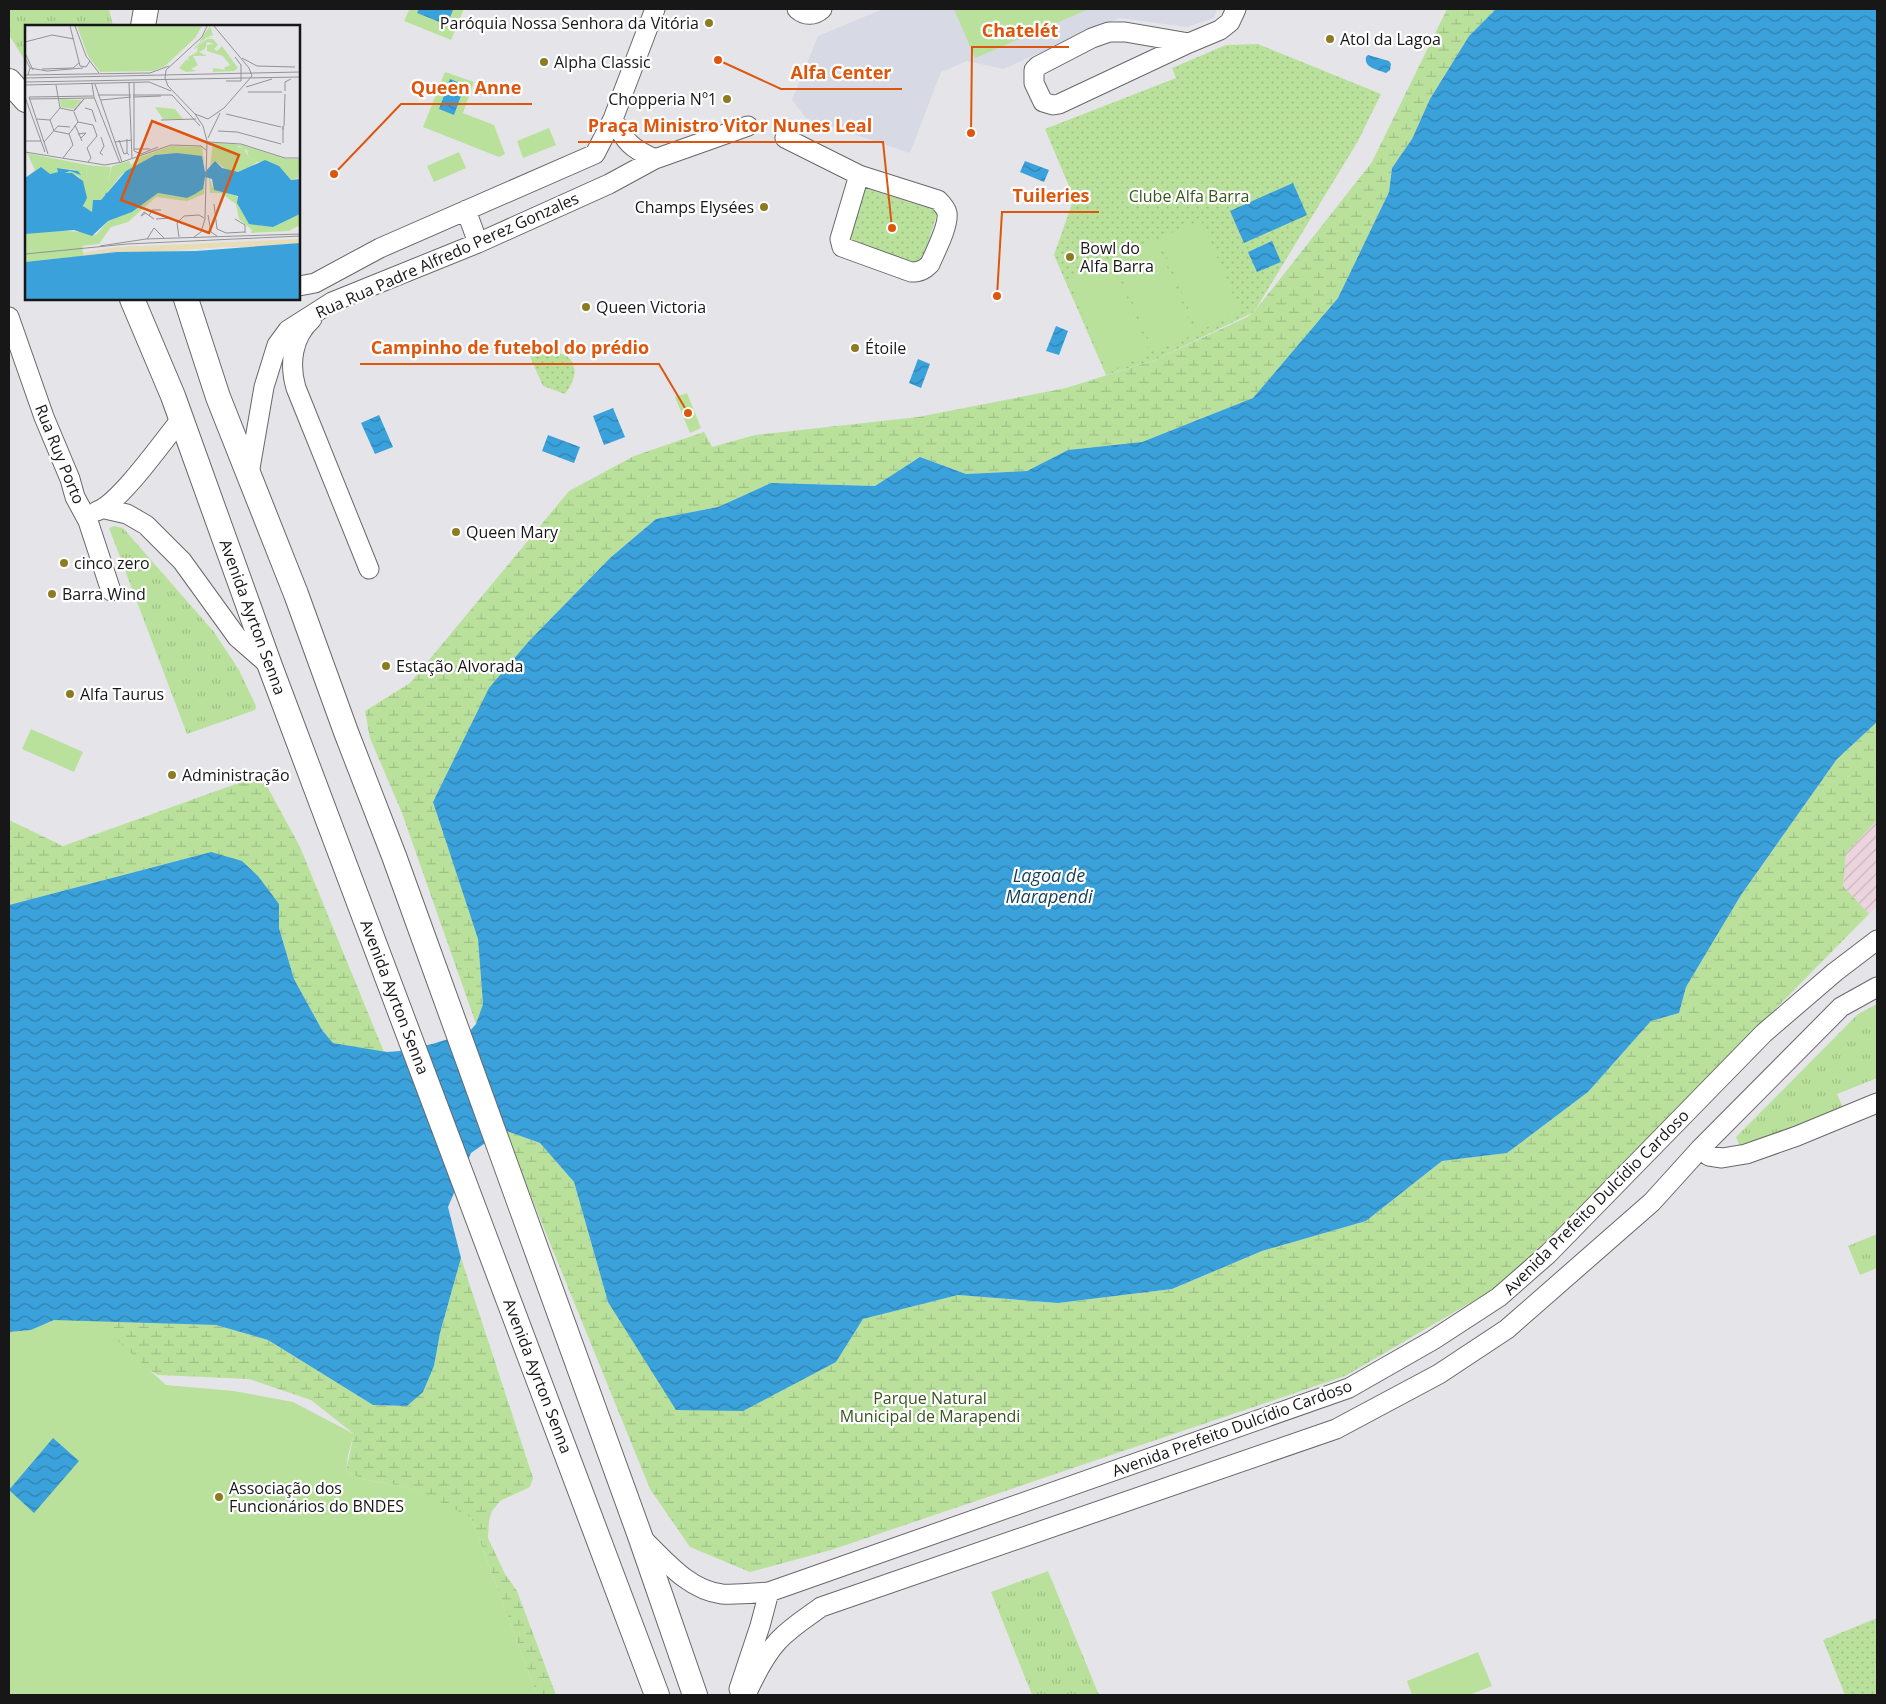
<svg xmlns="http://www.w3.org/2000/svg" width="1886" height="1704" font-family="'Open Sans',sans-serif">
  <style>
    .industrial { fill: url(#industrial-furrows) }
    .built { fill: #d7d9e4 }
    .grass { fill: url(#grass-tufts) }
    .wetland { fill: url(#wetland-marsh) }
    .park { fill: url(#park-dots) }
    .pitch { fill: #b9e19c }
    .water { fill: url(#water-waves) }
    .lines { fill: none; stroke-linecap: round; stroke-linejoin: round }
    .minor-casing { stroke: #68686b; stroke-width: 21 }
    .major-casing { stroke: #68686b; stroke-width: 26 }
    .minor { stroke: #fff; stroke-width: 19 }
    .major { stroke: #fff; stroke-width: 24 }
    .poi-dot { fill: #8c7b21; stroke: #fff; stroke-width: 2 }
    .labels { text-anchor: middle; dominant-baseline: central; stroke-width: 4.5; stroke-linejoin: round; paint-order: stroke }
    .poi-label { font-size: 16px; fill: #171718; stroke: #fff; text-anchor: start }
    .park-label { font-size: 16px; fill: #36551a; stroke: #fff }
    .street-label { font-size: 16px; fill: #171718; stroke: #fff }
    .water-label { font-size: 18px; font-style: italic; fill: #133e56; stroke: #fff }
    .inset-river { fill: none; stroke: #3aa1db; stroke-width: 2.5 }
    .inset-road { fill: none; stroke: #939395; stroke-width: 1 }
    .view { fill: #de560d; fill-opacity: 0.15; stroke: #de560d; stroke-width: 2.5 }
    .inset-edge { fill: none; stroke: #171718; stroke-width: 2.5 }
    .leader { fill: none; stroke: #de560d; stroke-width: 2 }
    .callout-dot { fill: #de560d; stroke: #fff; stroke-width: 2 }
    .callout-label { font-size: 18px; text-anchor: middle; font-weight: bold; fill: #de560d; stroke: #fff; stroke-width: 4.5; stroke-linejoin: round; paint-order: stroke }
  </style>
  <defs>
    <pattern id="industrial-furrows" width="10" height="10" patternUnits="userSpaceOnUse" patternTransform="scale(1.25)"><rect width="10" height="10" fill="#ecd4df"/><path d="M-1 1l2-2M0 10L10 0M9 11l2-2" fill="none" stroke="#cab5bf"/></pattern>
    <pattern id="grass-tufts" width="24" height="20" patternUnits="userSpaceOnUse" patternTransform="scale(1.25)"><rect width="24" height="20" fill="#b9e19c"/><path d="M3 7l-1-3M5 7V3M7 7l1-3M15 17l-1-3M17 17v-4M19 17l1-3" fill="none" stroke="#9ec086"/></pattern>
    <pattern id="wetland-marsh" width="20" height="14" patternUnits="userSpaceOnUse" patternTransform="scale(1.25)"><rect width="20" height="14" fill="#b9e19c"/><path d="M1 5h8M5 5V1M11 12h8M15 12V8" fill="none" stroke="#9ec086"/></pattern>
    <pattern id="park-dots" width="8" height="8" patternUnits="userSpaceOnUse" patternTransform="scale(1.25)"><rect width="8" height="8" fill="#b9e19c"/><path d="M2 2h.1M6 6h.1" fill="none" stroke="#9ec086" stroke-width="1.8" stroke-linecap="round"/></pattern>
    <pattern id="water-waves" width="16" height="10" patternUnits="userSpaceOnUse" patternTransform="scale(1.25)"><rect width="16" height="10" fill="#3aa1db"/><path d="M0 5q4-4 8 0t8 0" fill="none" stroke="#3082b1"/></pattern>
  </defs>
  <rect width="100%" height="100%" fill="#e5e5e9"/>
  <path class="industrial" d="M1877 820V906L1869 914 1843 886 1846 853Z"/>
  <path class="built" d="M883 9H1217L1214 18 1187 27 1119 18 1003 69 967 61 941 72 910 153 806 118 792 100 818 36Z"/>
  <path class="grass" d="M9 9H109L113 26H26V62L9 35Z
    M114 526 123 528 214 632 239 670 256 706 255 710 187 734 109 528Z
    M1877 1004V1078L1837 1094 1843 1108 1741 1149 1736 1137 1858 1014Z
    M1877 1234V1268L1860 1275 1848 1246Z
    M1048 1571 1099 1695H1032L991 1592Z"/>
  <path class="wetland" d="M1447 9H1496L1469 36 1430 99 1412 139 1392 168 1389 192 1338 298 1253 398 1142 442 1068 450 1027 471 966 474 920 457 875 486 771 483 718 507 656 519 610 558 529 641 433 801 478 939 483 1004 476 1024 402 813 370 738 365 711 410 683 569 491 634 456 704 432 712 447 755 435 918 417 1066 388 1155 360 1247 317 1254 312 1372 162Z
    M1877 722V820L1846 853 1843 886 1869 914 1506 1282 1345 1376 831 1550 750 1572 690 1547 650 1489 504 1130 540 1143 574 1182 608 1302 836 1362 863 1319 958 1295 1058 1303 1172 1289 1262 1251 1366 1221 1442 1161 1507 1153 1588 1092 1651 1021 1679 1013 1686 987 1741 895 1837 759Z
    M261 775 300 847 384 1052 333 1043 322 1030 294 979 279 928V904L211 852 9 905V820L63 846Z
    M461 1258 533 1478 530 1487 500 1501 492 1511 489 1520 488 1538 505 1574 517 1591 556 1695H537L471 1518 407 1487 361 1479 346 1471 354 1434 311 1400 249 1379 158 1375 117 1351 95 1320 216 1325 268 1340 373 1405 407 1406 423 1392 434 1366 440 1333Z"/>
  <path class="park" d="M1258 44 1381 94 1358 141 1254 312 1155 360 1106 375 1054 255 1074 198 1045 129 1176 78 1172 68 1226 45Z
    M864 188 938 211 920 268 846 245Z
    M542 351C574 350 584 369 565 394L543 386 530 357Z
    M1877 1618V1695H1845L1823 1640Z"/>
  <path class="pitch" d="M406 9H464L451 40 404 21 409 10Z
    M954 9H1089L975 58Z
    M445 72 474 82 463 113 494 125 505 154 499 157 423 127Z
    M549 128 556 145 523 158 517 141Z
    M459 152 466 168 434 182 427 166Z
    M1201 220 1241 313 1198 331 1159 238Z
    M1156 240 1195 334 1154 352 1114 258Z
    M1112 262 1151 354 1107 372 1068 279Z
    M687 393 701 428 690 433 675 397Z
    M31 729 83 752 74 772 22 749Z
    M54 1320H95L166 1385 234 1391 293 1402 354 1434 348 1455 346 1471 361 1479 407 1487 453 1508 471 1518 537 1695H9V1332L31 1330Z
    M1478 1652 1492 1686 1469 1695H1412L1407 1681Z"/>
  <path class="water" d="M419 9H449L453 10 447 25 417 13Z
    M1496 9H1877V722L1837 759 1741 895 1686 987 1679 1013 1651 1021 1588 1092 1507 1153 1442 1161 1366 1221 1262 1251 1172 1289 1058 1303 958 1295 863 1319 836 1362 743 1411 676 1410 608 1302 574 1182 540 1143 504 1130 471 1153 448 1207 461 1258 440 1333 434 1366 423 1392 407 1406 373 1405 268 1340 216 1325 54 1320 31 1330 9 1332V905L211 852 242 861 258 876 279 904V928L294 979 322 1030 333 1043 387 1052 400 1051 432 1044 468 1033 476 1024 483 1004 478 939 433 802 489 688 529 641 610 558 656 519 718 507 771 483 875 486 920 457 966 474 1027 471 1068 450 1142 442 1253 398 1338 298 1389 192 1392 168 1412 139 1430 99 1469 36Z
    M1368 55 1389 61 1391 64 1390 70 1386 73C1377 69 1364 68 1366 57Z
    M450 79 465 85 454 115 439 109Z
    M1025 161 1049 170 1044 182 1020 172Z
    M1293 183 1307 215 1244 243 1230 211Z
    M1272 241 1281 262 1257 272 1248 252Z
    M1056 326 1068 331 1059 355 1046 351Z
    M918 359 930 364 921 388 909 383Z
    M613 408 625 437 604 445 593 416Z
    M379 415 393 447 375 454 361 423Z
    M548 435 580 447 574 463 542 451Z
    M53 1438 79 1461 34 1513 9 1490Z"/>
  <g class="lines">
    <g class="minor-casing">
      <path id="minor" d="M797 9C805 16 814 16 822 9
        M1189 43 1059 104 1053 105 1043 102 1034 83V70L1038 66 1092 38 1109 32H1125L1189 43 1220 30 1230 22 1236 9
        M613 119C626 142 630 148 655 159
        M785 138 859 175 938 200C942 204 946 208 947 213 949 226 935 252 930 264 924 270 920 272 911 272L842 247 840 239 859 175
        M466 210 478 243
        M299 286 315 283 380 248 595 154 613 119 655 9
        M9 317 44 417 70 479 75 497 88 521 111 591
        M312 319C292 337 289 364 296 388L369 569
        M249 474 264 387 277 345 288 330 332 302 478 243 609 184 655 159 748 126
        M105 509 127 514 146 525 182 561 237 637 270 666
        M97 511C119 504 164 440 181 419
        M1700 1149 1709 1156 1722 1158 1746 1154 1797 1136 1877 1103
        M641 1537C664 1559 688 1590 722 1594 737 1595 754 1593 769 1592L1349 1388 1433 1340 1499 1297 1548 1254 1764 1033 1835 972 1877 940
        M739 1689 760 1626 769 1592
        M746 1695C754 1677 764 1656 778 1641 791 1627 806 1618 821 1607L1336 1429 1439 1374 1507 1329 1652 1202 1700 1149 1841 1007 1877 987"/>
    </g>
    <g class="major-casing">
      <path id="major" d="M143 26 146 9
        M9 81 26 100
        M132 299 173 396 270 666 657 1695
        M186 299 218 397 296 594 346 732 394 856 640 1536 695 1695"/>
    </g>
    <use href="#minor" class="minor"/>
    <use href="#major" class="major"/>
  </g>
  <g class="poi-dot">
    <circle cx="709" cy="23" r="5"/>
    <circle cx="1330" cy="39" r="5"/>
    <circle cx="544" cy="62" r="5"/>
    <circle cx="727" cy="99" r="5"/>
    <circle cx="764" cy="207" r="5"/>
    <circle cx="1070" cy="257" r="5"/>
    <circle cx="586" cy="307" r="5"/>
    <circle cx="855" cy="348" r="5"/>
    <circle cx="456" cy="532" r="5"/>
    <circle cx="64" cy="563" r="5"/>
    <circle cx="52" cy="594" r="5"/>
    <circle cx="386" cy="666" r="5"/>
    <circle cx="70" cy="694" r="5"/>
    <circle cx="172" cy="775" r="5"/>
    <circle cx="219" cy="1497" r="5"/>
  </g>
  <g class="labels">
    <g class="poi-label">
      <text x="699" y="23" text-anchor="end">Paróquia Nossa Senhora da Vitória</text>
      <text x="1340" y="39">Atol da Lagoa</text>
      <text x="554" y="62">Alpha Classic</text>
      <text x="717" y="99" text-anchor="end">Chopperia Nº1</text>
      <text x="754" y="207" text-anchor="end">Champs Elysées</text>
      <text x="1080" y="248">Bowl do<tspan x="1080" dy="18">Alfa Barra</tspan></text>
      <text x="596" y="307">Queen Victoria</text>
      <text x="865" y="348">Étoile</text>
      <text x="466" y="532">Queen Mary</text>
      <text x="74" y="563">cinco zero</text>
      <text x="62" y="594">Barra Wind</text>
      <text x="396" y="666">Estação Alvorada</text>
      <text x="80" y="694">Alfa Taurus</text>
      <text x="182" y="775">Administração</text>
      <text x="229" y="1488">Associação dos<tspan x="229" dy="18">Funcionários do BNDES</tspan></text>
    </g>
    <g class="park-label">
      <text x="1189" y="196">Clube Alfa Barra</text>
      <text x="930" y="1398">Parque Natural<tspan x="930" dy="18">Municipal de Marapendi</tspan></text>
    </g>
    <g class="street-label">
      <text transform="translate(447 255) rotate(-24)">Rua Rua Padre Alfredo Perez Gonzales</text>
      <text transform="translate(60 454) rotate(68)">Rua Ruy Porto</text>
      <text transform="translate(253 617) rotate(70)">Avenida Ayrton Senna</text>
      <text transform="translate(395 997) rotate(69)">Avenida Ayrton Senna</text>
      <text transform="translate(1596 1202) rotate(-45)">Avenida Prefeito Dulcídio Cardoso</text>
      <text transform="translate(538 1376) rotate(69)">Avenida Ayrton Senna</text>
      <text transform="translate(1232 1428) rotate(-20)">Avenida Prefeito Dulcídio Cardoso</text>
    </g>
    <g class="water-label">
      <text x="1049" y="875">Lagoa de<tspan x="1049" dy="21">Marapendi</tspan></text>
    </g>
  </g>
  <g transform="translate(25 25)">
    <rect width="275" height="275" fill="#e5e5e9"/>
    <path d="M185 1 188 10 179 13 184 12H188L181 13 173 21 182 14H188L193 20 189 24 192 26 197 21 213 43 209 46 188 47V43L200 45 199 43 205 40 198 31 182 26V20L189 19 182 17 180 24 174 27 182 31H168L173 40 166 44 172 46 161 47 154 43 162 34 164 37 163 32 172 27 173 21 170 24 169 23 179 14 174 17Z" fill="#b9e19c"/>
    <path d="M188 117 217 120 262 134H275L273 153 266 155 254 142 244 137H232L223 131 222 125 214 121 191 132 203 146 190 136 185 142ZM146 121 177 122 180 147 179 137 167 132 152 128 130 130 96 150 76 175H69L67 187 59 183V159L53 151 40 148 45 145 55 149 51 145 34 143 33 147 25 149 14 144 0 153 10 145 2 128 62 140 61 155 83 156 87 141 104 136 106 140 113 133ZM180 152 179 169 162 176 131 172 103 197 86 202 74 219 56 221 54 206 71 210 83 196 107 187 133 168 162 173 178 164ZM184 153 189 165 212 171 214 182 228 199 248 202 275 189V200L264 206 226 208 227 205 214 194 211 179 196 168H185Z" fill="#b9e19c"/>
    <path d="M275 214V218L236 222H199L110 229 92 227 0 237 92 222Z" fill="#e6dcb7"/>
    <path d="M52 1H177L170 13 140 41 128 46 75 47 63 31ZM35 75V74L57 75 48 84 36 82ZM130 82 150 84 158 94H138ZM62 140 86 142 83 156 74 171 65 167 61 155ZM26 205 57 207 58 231 0 237V209Z" fill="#b9e19c"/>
    <path d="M189 119 219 123 223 131 232 137 218 147 203 146 189 130Z" fill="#b9e19c"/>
    <path d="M152 128 177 131 180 147 190 136 197 143 213 147 240 135 254 141 266 155 275 154V189L248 202 224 199 212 178 213 171 189 165 187 154 180 152 178 164 170 169 162 173 133 168 107 187 83 196 67 211 49 205 0 209V153L16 142 25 149 33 147 32 143 53 146 56 150 45 146 40 148H47L58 156 62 173 58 181 67 187 68 175H76L101 146 130 130ZM275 218V274H0V237L92 227 171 226Z" fill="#3aa1db"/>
    <path class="inset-river" d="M248 201 249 191 269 165 270 157M37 202 65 196 79 188 89 178 102 149M38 202 73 188 80 179 82 168"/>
    <path class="inset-road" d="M45 1 55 41 61 42 65 36M50 1 61 31 74 48M182 1 177 12 141 45 140 53 143 61 170 89 183 94 199 83 227 51 224 43 189 1M0 17 27 10 49 14M0 28 8 45M0 33 5 43 3 50M217 33 232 41 270 42M5 43 22 46 58 43M17 44 48 43 54 38M0 50 125 48 144 41M0 53 275 47M201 56H216V40L210 32M0 57 275 52M104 58 107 133M109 58V126L116 129 133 122M67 59 69 72 95 138M70 59 97 137M0 60 124 57 146 66M31 60 35 83 49 86 59 74 49 85M221 62 247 54M260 66V57L266 54M223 67H257M73 70H106M108 70H147L175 101M0 72 20 127M108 72 136 71M4 74 69 73M76 75 106 72M60 83 67 85 71 97M201 89 256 102M11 94 25 95 29 106M25 95 35 83M136 95 171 94M53 97 68 100 72 111 62 123 66 133 63 137M50 100 57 116M259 101 260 69M29 106 44 109M193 106 212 107 256 119M53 109 61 108 56 113M76 112 79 121 75 128 78 130M183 113 195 88M102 114V128L104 130M94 115 99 129 102 128M0 116H16M19 117 33 101 45 102M90 117 107 115M183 117 216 119 260 133H275M258 118V101V105M109 124H125M0 127 80 140 97 137 146 120 176 121 181 125M23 129 4 72 68 71M38 133 48 120 44 109 53 97 49 87M189 179 192 204 201 208 220 207M121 188 116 191 119 187 129 194M183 190 186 207 192 211M124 191 127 185H136M131 194 146 193M210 194 220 200V208M154 212 152 198 159 191 174 190 179 193M169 212 176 207 180 194 182 116 178 101 170 89M122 214 129 203 139 213M75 221 121 214 275 209M0 229 102 219 275 211"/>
    <path class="view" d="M127 96 214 130 184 208 96 175Z"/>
    <rect width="275" height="275" class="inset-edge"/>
  </g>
  <path class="leader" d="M971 133L972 47H1069M718 60L781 89H902M334 174L401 104H532M892 228L883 142H578M997 296L1002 212H1099M688 413L659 364H360"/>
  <g class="callout-dot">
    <circle cx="971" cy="133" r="5"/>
    <circle cx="718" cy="60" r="5"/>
    <circle cx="334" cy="174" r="5"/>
    <circle cx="892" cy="228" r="5"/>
    <circle cx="997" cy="296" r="5"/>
    <circle cx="688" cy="413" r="5"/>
  </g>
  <g class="callout-label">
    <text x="1020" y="37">Chatelét</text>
    <text x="841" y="79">Alfa Center</text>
    <text x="466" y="94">Queen Anne</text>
    <text x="730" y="132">Praça Ministro Vitor Nunes Leal</text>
    <text x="1051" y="202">Tuileries</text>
    <text x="510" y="354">Campinho de futebol do prédio</text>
  </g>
  <rect width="1886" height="1704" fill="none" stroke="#171718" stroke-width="20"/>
</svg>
